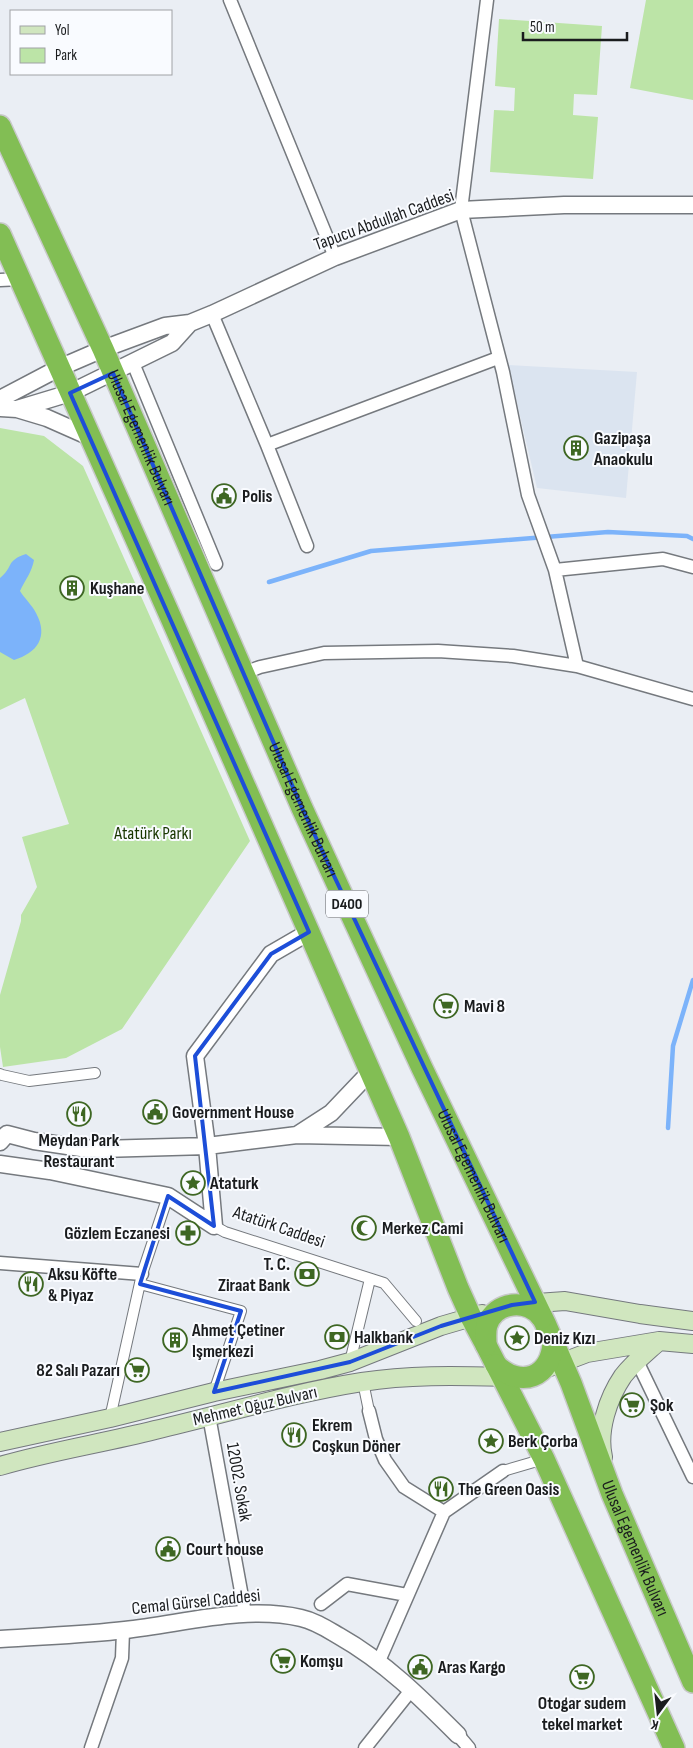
<svg xmlns="http://www.w3.org/2000/svg" width="693" height="1748" font-family="'Sofia Sans Condensed',sans-serif">
  <style>
    .built { fill: #dbe4f0 }
    .green { fill: #bce4a7 }
    .water { fill: #7cb3fa }
    .lines { fill: none; stroke-linecap: round; stroke-linejoin: round }
    .stream { stroke: #7cb3fa; stroke-width: 4.5 }
    .pedestrian-casing { stroke: #75797e; stroke-width: 12 }
    .minor-casing { stroke: #75797e; stroke-width: 15 }
    .tertiary-casing { stroke: #75797e; stroke-width: 19 }
    .secondary-casing { stroke: #75797e; stroke-width: 20 }
    .trunk-casing { stroke: #c8c9c9; stroke-width: 24 }
    .pedestrian { stroke: #fff; stroke-width: 10 }
    .minor { stroke: #fff; stroke-width: 12 }
    .tertiary { stroke: #fff; stroke-width: 16 }
    .secondary { stroke: #d0e6bf; stroke-width: 18 }
    .trunk { stroke: #82be54; stroke-width: 21 }
    .marked { fill: none; stroke: #1d4ed8; stroke-width: 4; stroke-linejoin: round }
    .labels { text-anchor: middle; dominant-baseline: central; stroke-width: 4; stroke-linejoin: round; paint-order: stroke }
    .shield { fill: #f9fbff; stroke: #5d5f62; stroke-width: 1 }
    .shield-label { font-size: 16px; font-weight: bold; fill: #1a1c1e }
    .street-label { font-size: 18px; fill: #1a1c1e; stroke: #f9fbff }
    .poi-label { font-size: 18px; font-weight: bold; fill: #1a1c1e; stroke: #f9fbff; text-anchor: start }
    .park-label { font-size: 18px; fill: #193700; stroke: #f9fbff }
  </style>
  <rect width="100%" height="100%" fill="#eaeef4"/>
  <path class="built" d="M508 365 637 372 626 498 537 488Z"/>
  <path class="green" d="M646 0H693V100L630 88Z
    M499 19 602 26 597 95 574 94 573 115 598 117 593 179 490 172 494 110 514 111 515 88 495 86Z
    M0 428 44 436 83 466 250 841 122 1029 66 1058 3 1067 0 1047V995L21 921V915L37 887 22 837 69 824 25 698 0 710Z"/>
  <path class="water" d="M26 554 34 560C32 572 25 580 20 591 25 599 32 605 36 613 49 637 37 653 14 660L0 652V578C14 567 5 561 26 554Z"/>
  <g class="lines">
    <path class="stream" d="M269 582 371 551 608 532 687 536 693 539
      M668 1128 673 1046 693 980"/>
    <g class="pedestrian-casing">
      <path id="pedestrian" d="M0 1074 2 1075 29 1081 95 1073
        M214 1226 225 1232 384 1283 416 1321
        M140 1284 241 1311 214 1392
        M350 1362 370 1279
        M363 1382 369 1411
        M110 1418 142 1274 168 1196
        M503 1471 544 1459"/>
    </g>
    <g class="minor-casing">
      <path id="minor" d="M230 0 335 257
        M487 0 461 210 503 372 528 495 555 570 577 666
        M0 280 21 279
        M212 314 267 445 307 546
        M133 363 216 564
        M267 445 498 358
        M555 570 663 559 693 567
        M244 673 260 667 324 653 438 651 513 656 577 666 693 699
        M0 1263 142 1274
        M637 1361 693 1477
        M369 1411 376 1439 385 1460 404 1487 444 1512
        M209 1416 245 1613
        M321 1604 347 1584 407 1595
        M379 1661 444 1512 503 1471
        M458 1735 469 1748
        M91 1748 122 1658 123 1631
        M365 1748 412 1689"/>
    </g>
    <g class="tertiary-casing">
      <path id="tertiary" d="M0 399 59 368 103 349 165 326 190 323 212 314 335 257 461 210 564 205H693
        M0 408 17 409 70 393 172 343 190 323
        M17 409 47 418 90 437
        M297 1135 331 1113 370 1072
        M0 1142 7 1134 34 1141 81 1148 101 1149 207 1146 297 1135 399 1137
        M0 1164 50 1171 168 1196 214 1226
        M214 1226 207 1146 195 1056 271 954 309 932
        M0 1639C41 1636 84 1635 125 1630 182 1624 245 1605 301 1618 315 1621 327 1629 339 1636 385 1662 421 1698 458 1735"/>
    </g>
    <g class="secondary-casing">
      <path id="secondary" d="M523 1304 565 1301 640 1314 693 1321
        M550 1367 587 1353 659 1341 693 1344
        M0 1442 110 1418 214 1392 320 1370 350 1362 441 1326 482 1314
        M603 1457C597 1431 608 1398 623 1376 633 1363 647 1352 659 1341
        M0 1466C51 1451 104 1443 155 1430 224 1414 292 1393 362 1382 413 1374 463 1376 514 1377"/>
    </g>
    <g class="trunk-casing">
      <g id="trunk">
        <path id="s1" d="M0 126 103 349 302 808 422 1068 545 1323 571 1383 612 1494 693 1682"/>
        <path d="M0 234 171 618 399 1137 458 1288 471 1317 486 1345 544 1459 674 1748"/>
        <path d="M486 1345C486 1338 485 1331 487 1325 495 1301 529 1298 542 1318"/>
        <path d="M496 1365C521 1389 551 1377 553 1343"/>
      </g>
    </g>
    <use href="#pedestrian" class="pedestrian"/>
    <use href="#minor" class="minor"/>
    <use href="#tertiary" class="tertiary"/>
    <use href="#secondary" class="secondary"/>
    <use href="#trunk" class="trunk"/>
  </g>
  <path class="marked" d="M113 373 302 808 535 1302 512 1305 441 1326 350 1362 214 1392 241 1311 140 1284 168 1196 214 1226 195 1056 271 954 309 932 70 393Z"/>
  <defs>
    <g id="building-ring" transform="scale(1.25)"><circle r="9.5" fill="#f9fbff" stroke="#3e6723" stroke-width="1.5"/><path d="M-4-6H4V6H1V3H-1V6H-4ZM-2.5-4.3h1.7v1.8h-1.7ZM.8-4.3h1.7v1.8H.8ZM-2.5-1h1.7V.8h-1.7ZM.8-1h1.7V.8H.8Z" fill="#3e6723"/></g>
    <g id="civic-ring" transform="scale(1.25)"><circle r="9.5" fill="#f9fbff" stroke="#3e6723" stroke-width="1.5"/><path d="M-.6-6.5H3V-4.5H.6V-3L4-1V1h2V6H-6V1h2V-1L-.6-3ZM-1.2 2.5V6h2.4V2.5Z" fill="#3e6723"/></g>
    <g id="supermarket-ring" transform="scale(1.25)"><circle r="9.5" fill="#f9fbff" stroke="#3e6723" stroke-width="1.5"/><path d="M-6-5.5h2.5l.6 2H6L4.5 2H-2.5L-4.4-4H-6ZM-1.5 3.2a1.3 1.3 0 1 0 .1 0ZM3 3.2a1.3 1.3 0 1 0 .1 0Z" fill="#3e6723"/></g>
    <g id="restaurant-ring" transform="scale(1.25)"><circle r="9.5" fill="#f9fbff" stroke="#3e6723" stroke-width="1.5"/><path d="M-5-6h1v4h1v-4h1v4h1v-4h1v5L-1.5 .5V6h-2V.5L-5-1ZM5-6V6H3V1.5H1.5Q1.5-4 5-6Z" fill="#3e6723"/></g>
    <g id="sight-ring" transform="scale(1.25)"><circle r="9.5" fill="#f9fbff" stroke="#3e6723" stroke-width="1.5"/><path d="M0-6L1.8-2.2L6-1.7L2.9 1.2L3.7 5.4L0 3.3L-3.7 5.4L-2.9 1.2L-6-1.7L-1.8-2.2Z" fill="#3e6723"/></g>
    <g id="mosque-ring" transform="scale(1.25)"><circle r="9.5" fill="#f9fbff" stroke="#3e6723" stroke-width="1.5"/><path d="M3.5-4.9A6 6 0 1 0 3.5 4.9A5 5 0 1 1 3.5-4.9Z" fill="#3e6723"/></g>
    <g id="pharmacy-ring" transform="scale(1.25)"><circle r="9.5" fill="#f9fbff" stroke="#3e6723" stroke-width="1.5"/><path d="M-2-6h4v4h4v4h-4v4h-4v-4h-4v-4h4Z" fill="#3e6723"/></g>
    <g id="bank-ring" transform="scale(1.25)"><circle r="9.5" fill="#f9fbff" stroke="#3e6723" stroke-width="1.5"/><path d="M-6-4H6V4H-6ZM0-2.3a2.3 2.3 0 1 0 0 4.6a2.3 2.3 0 1 0 0-4.6Z" fill="#3e6723"/></g>
  </defs>
  <g fill-rule="evenodd">
    <use href="#building-ring" x="576" y="448"/>
    <use href="#civic-ring" x="224" y="496"/>
    <use href="#building-ring" x="72" y="588"/>
    <use href="#supermarket-ring" x="446" y="1006"/>
    <use href="#civic-ring" x="155" y="1112"/>
    <use href="#restaurant-ring" x="79" y="1114"/>
    <use href="#sight-ring" x="193" y="1183"/>
    <use href="#mosque-ring" x="364" y="1228"/>
    <use href="#pharmacy-ring" x="188" y="1233"/>
    <use href="#bank-ring" x="307" y="1274"/>
    <use href="#restaurant-ring" x="31" y="1284"/>
    <use href="#bank-ring" x="337" y="1337"/>
    <use href="#sight-ring" x="517" y="1338"/>
    <use href="#building-ring" x="175" y="1340"/>
    <use href="#supermarket-ring" x="137" y="1370"/>
    <use href="#supermarket-ring" x="632" y="1405"/>
    <use href="#restaurant-ring" x="294" y="1435"/>
    <use href="#sight-ring" x="491" y="1441"/>
    <use href="#restaurant-ring" x="441" y="1489"/>
    <use href="#civic-ring" x="168" y="1549"/>
    <use href="#supermarket-ring" x="283" y="1661"/>
    <use href="#civic-ring" x="420" y="1667"/>
    <use href="#supermarket-ring" x="582" y="1677"/>
  </g>
  <g class="labels">
    <rect class="shield" x="326" y="890.5" width="42" height="27" rx="4"/>
    <g class="shield-label">
      <text x="347" y="904">D400</text>
    </g>
    <g class="street-label">
      <text transform="translate(384 220) rotate(-20)">Tapucu Abdullah Caddesi</text>
      <text stroke="none"><textPath href="#s1" startOffset="342">Ulusal Egemenlik Bulvarı</textPath></text>
      <text stroke="none"><textPath href="#s1" startOffset="748">Ulusal Egemenlik Bulvarı</textPath></text>
      <text stroke="none"><textPath href="#s1" startOffset="1152">Ulusal Egemenlik Bulvarı</textPath></text>
      <text transform="translate(279 1227) rotate(19)">Atatürk Caddesi</text>
      <text transform="translate(255 1406) rotate(-13)">Mehmet Oğuz Bulvarı</text>
      <text transform="translate(239 1482) rotate(80)">12002. Sokak</text>
      <text stroke="none"><textPath href="#s1" startOffset="1558">Ulusal Egemenlik Bulvarı</textPath></text>
      <text transform="translate(196 1602) rotate(-6)">Cemal Gürsel Caddesi</text>
    </g>
    <g class="poi-label">
      <text x="594" y="438">Gazipaşa<tspan x="594" dy="21">Anaokulu</tspan></text>
      <text x="242" y="496">Polis</text>
      <text x="90" y="588">Kuşhane</text>
      <text x="464" y="1006">Mavi 8</text>
      <text x="172" y="1112">Government House</text>
      <text x="79" y="1140" text-anchor="middle">Meydan Park<tspan x="79" dy="21">Restaurant</tspan></text>
      <text x="210" y="1183">Ataturk</text>
      <text x="382" y="1228">Merkez Cami</text>
      <text x="170" y="1233" text-anchor="end">Gözlem Eczanesi</text>
      <text x="290" y="1264" text-anchor="end">T. C.<tspan x="290" dy="21">Ziraat Bank</tspan></text>
      <text x="48" y="1274">Aksu Köfte<tspan x="48" dy="21">&amp; Piyaz</tspan></text>
      <text x="192" y="1330">Ahmet Çetiner<tspan x="192" dy="21">Işmerkezi</tspan></text>
      <text x="354" y="1337">Halkbank</text>
      <text x="534" y="1338">Deniz Kızı</text>
      <text x="120" y="1370" text-anchor="end">82 Salı Pazarı</text>
      <text x="650" y="1405">Şok</text>
      <text x="312" y="1425">Ekrem<tspan x="312" dy="21">Coşkun Döner</tspan></text>
      <text x="508" y="1441">Berk Çorba</text>
      <text x="458" y="1489">The Green Oasis</text>
      <text x="186" y="1549">Court house</text>
      <text x="300" y="1661">Komşu</text>
      <text x="438" y="1667">Aras Kargo</text>
      <text x="582" y="1703" text-anchor="middle">Otogar sudem<tspan x="582" dy="21">tekel market</tspan></text>
    </g>
    <g class="park-label">
      <text x="153" y="833">Atatürk Parkı</text>
    </g>
  </g>
  <rect x="10" y="10" width="162" height="65" fill="#f9fbff" stroke="#a0a2a5"/>
  <rect x="20" y="26" width="25" height="8" fill="#d0e6bf" stroke="#a0a2a5"/>
  <text x="55" y="35" font-size="15" fill="#1a1c1e">Yol</text>
  <rect x="20" y="48" width="25" height="15" fill="#bce4a7" stroke="#a0a2a5"/>
  <text x="55" y="60" font-size="15" fill="#1a1c1e">Park</text>
  <g transform="translate(658 1713) rotate(195)" stroke="#f9fbff" stroke-width="4" paint-order="stroke">
  <path d="M0-4L9 19L0 12L-9 19Z" fill="#1a1c1e"/>
  <text y="-8" font-size="14" font-weight="bold" text-anchor="middle" fill="#1a1c1e">K</text>
  </g>
  <path d="M523 32v8h104v-8" fill="none" stroke="#1a1c1e" stroke-width="2.5"/>
  <text x="530" y="32" font-size="15" fill="#1a1c1e" stroke="#f9fbff" stroke-width="4" paint-order="stroke">50 m</text>
</svg>
